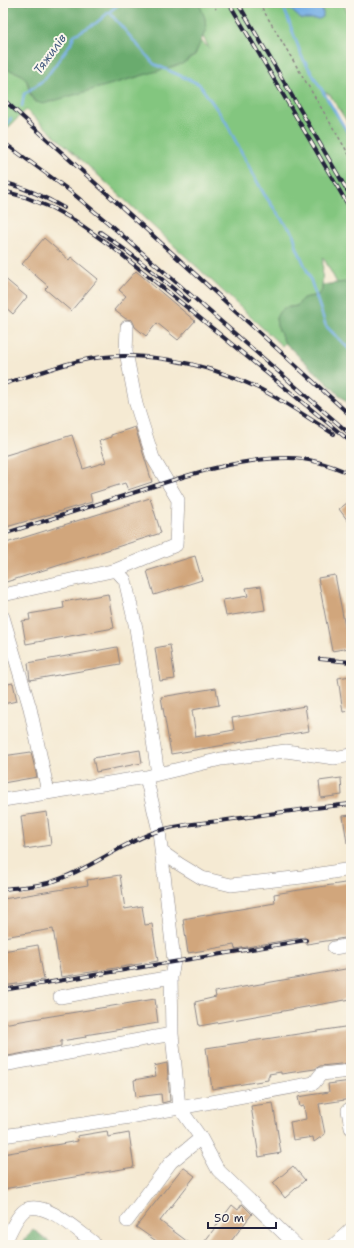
<svg xmlns="http://www.w3.org/2000/svg" width="354" height="1248" font-family="'Shantell Sans',sans-serif">
  <style>
    .green { fill: #83c67f; stroke: #52745d }
    .forest { fill: #6aab6e; stroke: #466654 }
    .water { fill: #74aee5; stroke: #4b6890 }
    .lines { fill: none; stroke-linecap: round; stroke-linejoin: round }
    .stream { stroke: #74aee5; stroke-width: 2.5 }
    .building { fill: #d1a67b }
    .minor-casing { stroke: #8c8687; stroke-width: 14 }
    .path { stroke: #8c8687; stroke-width: 1.5; stroke-dasharray: 3 3; stroke-linecap: butt }
    .minor { stroke: #fff; stroke-width: 13 }
    .rail-casing { stroke: #22223b; stroke-width: 4 }
    .rail { stroke: #fbf7ec; stroke-width: 2.5; stroke-dasharray: 8; stroke-linecap: butt }
    .labels { text-anchor: middle; dominant-baseline: central; stroke-width: 4; stroke-linejoin: round; paint-order: stroke }
    .water-label { font-size: 12px; font-style: italic; fill: #435a7f; stroke: #fbf7ec }
  </style>
  <rect width="100%" height="100%" fill="#fbf7ec"/>
  <filter id="ink" filterUnits="userSpaceOnUse"><feTurbulence type="fractalNoise" baseFrequency=".025" numOctaves="2"/><feDisplacementMap in="SourceGraphic" scale="8" xChannelSelector="R" yChannelSelector="G"/><feConvolveMatrix kernelMatrix="1 2 1 2 8 2 1 2 1" color-interpolation-filters="sRGB"/></filter>
  <filter id="wash" filterUnits="userSpaceOnUse"><feTurbulence type="fractalNoise" baseFrequency=".012" numOctaves="4" result="noise"/><feDisplacementMap in="SourceGraphic" scale="16" xChannelSelector="R" yChannelSelector="G"/><feGaussianBlur stdDeviation="0.9" result="paint"/><feColorMatrix in="noise" values="0 0 0 0 0 0 0 0 0 0 0 0 0 0 0 0 0 1.4 0 .05"/><feComposite in="paint" operator="in"/></filter>
  <g filter="url(#wash)">
    <rect width="100%" height="100%" fill="#f5ead3"/>
    <path class="green" d="M3 3 131 79 146 74 190 31 209 48 185 3H343L351 19V128L330 95 324 92 351 141V309L323 257 322 290 321 293 318 295 303 298 297 306 284 308 276 318 277 326 285 343 282 346 85 163 26 110 3 133V68C10 71 18 71 24 77 30 84 27 92 32 98 33 100 35 101 37 103Z"/>
    <path class="forest" d="M3 3H199L205 18 206 29 195 55 182 64 43 104C25 100 34 88 24 77 18 71 10 71 3 68Z
      M345 282 351 286V406L285 343 277 326 276 318 279 312 284 308 297 306 303 298 318 295 322 290V285Z
      M33 1229 52 1244 51 1245H21Z"/>
    <path class="water" d="M283 3H319L323 12V17L319 19H301Z"/>
    <g class="lines">
      <path class="stream" d="M284 3V8L302 57 351 138
        M109 12 154 64 199 84 226 122 242 154 264 194 283 221 293 233 297 248 309 275 326 326 351 351
        M22 106 24 94 45 79 71 43 74 35 96 23 120 3
        M3 125 8 124 11 118"/>
    </g>
    <g id="blocks">
      <path class="building" d="M44 238 69 260 71 257 98 279 71 311 45 289 48 286 22 264Z
        M136 271 195 321 178 340 157 323 146 336 135 327 134 324 132 320 126 319 114 310 126 296 119 290Z
        M3 277 27 297 13 314 3 305Z
        M135 427 152 482 128 490 125 483 90 494 92 502 3 528V456L72 435 83 469 106 462 99 441 111 437V435Z
        M150 498 161 533 3 583V544Z
        M351 500V525L339 509Z
        M195 556 202 580 154 595 147 571Z
        M335 575 349 648 332 651 318 578Z
        M261 586 265 610 226 616 223 600 248 596 246 588Z
        M108 594 114 628 26 644 22 621 30 620 29 614 64 608 63 602Z
        M170 645 175 679 160 681 155 648Z
        M117 647 120 664 30 680 28 663Z
        M351 676V711L343 712 338 678Z
        M13 683 17 701 3 704V685Z
        M216 688 219 705 192 710 196 737 234 730 232 718 305 706 309 731 171 754 161 697Z
        M140 750 142 763 96 772 93 758Z
        M31 752 37 777 3 783V756Z
        M341 778 342 795 321 798 319 781Z
        M47 812 51 845 25 849 21 816Z
        M351 815V842L347 843 343 816Z
        M120 875 125 909 142 906 145 925 152 924 158 961 61 977 53 929 3 937V899L88 885 87 880Z
        M351 882V937L307 944 305 937 235 949 234 945 188 953 183 919 275 903 274 894Z
        M38 945 44 980 3 986V951Z
        M351 968V999L199 1026 195 1002 216 997 215 992Z
        M155 999 158 1023 85 1035 86 1037 61 1041V1046L3 1057V1024Z
        M351 1026V1063L320 1066 315 1069 281 1074V1072L269 1074 270 1076H268V1080L212 1089 206 1048Z
        M167 1063 170 1101 162 1103 161 1094 136 1097 134 1080 156 1076 154 1066Z
        M351 1081V1099L319 1104 325 1134 314 1142 313 1137 293 1140 290 1122 306 1119 304 1106 300 1107 298 1097 329 1092 328 1084Z
        M273 1103 281 1153 259 1157 251 1106Z
        M107 1131 108 1137 129 1133 134 1167 3 1189V1154L78 1141 77 1136Z
        M293 1166 305 1180 285 1198 273 1183Z
        M183 1167 195 1176 160 1221 192 1245H162L136 1227Z
        M242 1204 252 1214 228 1245H202L232 1205 238 1210Z"/>
    </g>
  </g>
  <g filter="url(#ink)">
    <use href="#blocks" fill-opacity="0" stroke="#8c8687" stroke-width="1"/>
    <g class="lines">
      <g class="minor-casing">
        <path id="minor" d="M116 570 176 545 178 500 153 458 136 404 126 352 127 327
          M3 595 116 570 125 580 136 628 158 774
          M3 617 30 708 48 792
          M146 777 159 831 174 961 171 977 172 1034 179 1107 201 1138 218 1170 296 1245
          M3 800 146 777 221 759 286 751 334 758 351 755
          M162 852 179 864 202 878 231 885 302 877 351 869
          M334 948 351 945
          M60 997 171 977
          M3 1065 172 1034
          M348 1110 351 1128
          M3 1136 130 1117 314 1083 321 1074 351 1071
          M127 1221 171 1162 201 1138
          M4 1245C9 1235 16 1216 25 1210 44 1199 78 1231 93 1242
          M334 1245 351 1229"/>
      </g>
      <path class="path" d="M212 3 216 9
        M259 3 351 158"/>
      <use href="#minor" class="minor"/>
      <g class="rail-casing">
        <path id="rail" d="M229 3 351 210
          M238 3 351 197
          M3 99 351 416
          M3 142 70 191 107 222 351 435
          M3 182C25 188 44 196 64 208
          M3 191 25 197 52 208 74 220 111 246 195 314 351 442
          M100 232C131 253 160 277 188 301
          M3 384C28 377 53 367 79 361 135 348 204 362 256 387 283 400 308 418 334 434
          M3 534C48 520 94 505 139 491 188 475 238 458 289 458 309 458 333 466 351 474
          M320 659 351 662
          M3 889C20 887 38 887 54 881 91 869 121 843 158 831 180 824 204 823 227 820 268 814 310 808 351 804
          M3 990 306 940"/>
      </g>
      <use href="#rail" class="rail"/>
    </g>
  </g>
  <g class="labels">
    <g class="water-label">
      <text transform="translate(50 54) rotate(-54)">Тяжилів</text>
    </g>
  </g>
  <rect width="354" height="1248" fill="none" stroke="#fbf7ec" stroke-width="16"/>
  <path d="M208 1222v6h68v-6" fill="none" stroke="#22223b" stroke-width="2"/>
  <text x="214" y="1222" font-size="12" fill="#22223b" stroke="#fbf7ec" stroke-width="3" paint-order="stroke">50 m</text>
</svg>
